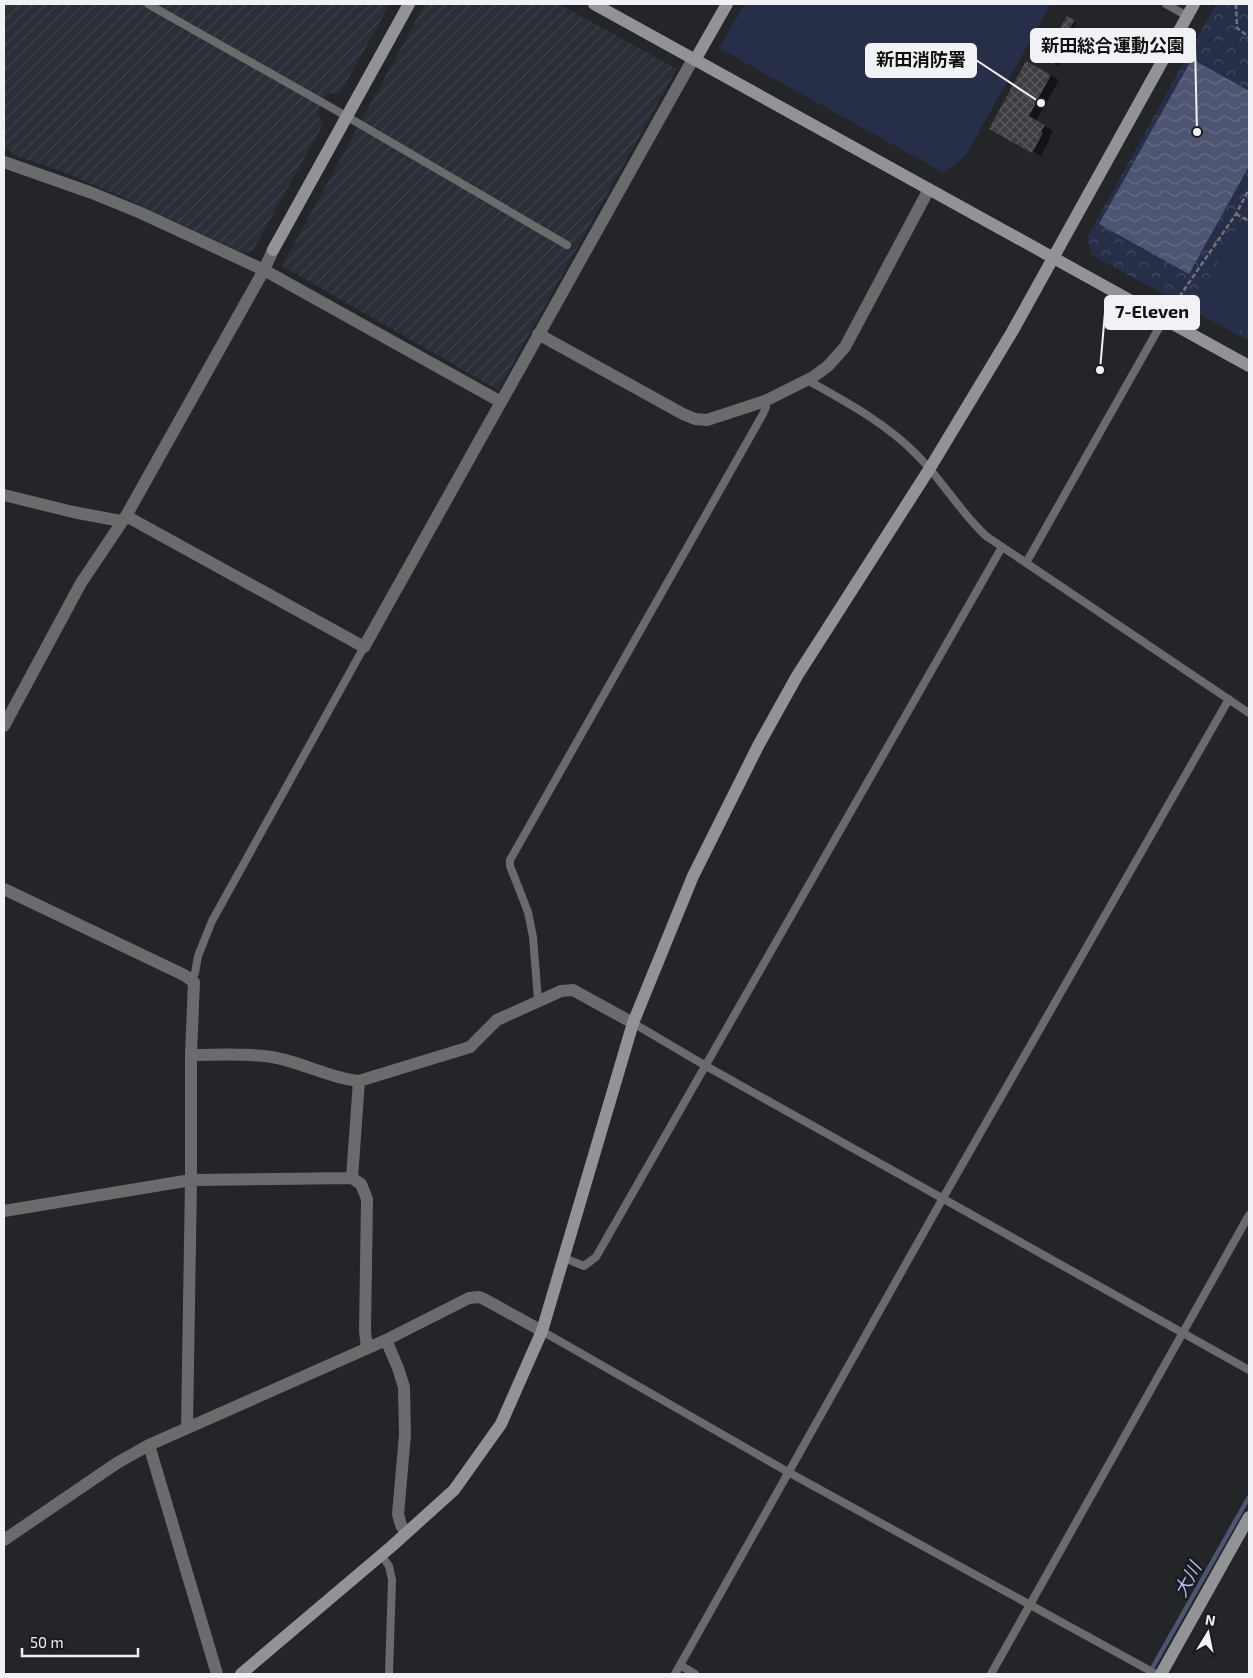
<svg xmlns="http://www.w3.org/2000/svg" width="1253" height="1678" font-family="'Exo 2','Noto Sans JP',sans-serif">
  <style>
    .industrial { fill: url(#industrial-furrows) }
    .park { fill: url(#park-crowns) }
    .pitch { fill: #272e48 }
    .water { fill: url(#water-waves) }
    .shadow { fill: #0007 }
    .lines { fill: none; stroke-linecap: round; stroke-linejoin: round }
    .stream { stroke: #4d5571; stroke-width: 4.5 }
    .building { fill: url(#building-cross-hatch) }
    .path { stroke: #717376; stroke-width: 2.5; stroke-dasharray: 5 2.5; stroke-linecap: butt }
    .lane { stroke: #6a6b6d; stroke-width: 8 }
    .street { stroke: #6a6b6d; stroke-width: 12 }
    .secondary { stroke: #929397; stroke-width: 12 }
    .labels { text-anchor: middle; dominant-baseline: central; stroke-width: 5; stroke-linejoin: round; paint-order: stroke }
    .water-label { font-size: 18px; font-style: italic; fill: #b1c0f6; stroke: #1a1b1f }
    .leader { fill: none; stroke: #f1f2f5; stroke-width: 2 }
    .callout-dot { fill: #f1f2f5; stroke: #1a1b1f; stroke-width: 2 }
    .callout { fill: #f1f2f5; stroke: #f1f2f5; stroke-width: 2 }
    .callout-label { font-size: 18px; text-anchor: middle; font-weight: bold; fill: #111 }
  </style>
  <defs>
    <pattern id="industrial-furrows" width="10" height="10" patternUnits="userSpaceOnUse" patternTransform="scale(1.25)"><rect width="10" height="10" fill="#2b2d37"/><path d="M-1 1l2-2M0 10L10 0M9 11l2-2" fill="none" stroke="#40424b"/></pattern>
    <pattern id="park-crowns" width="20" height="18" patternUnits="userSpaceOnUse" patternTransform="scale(1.25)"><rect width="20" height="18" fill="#272e48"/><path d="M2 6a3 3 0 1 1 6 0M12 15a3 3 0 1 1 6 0" fill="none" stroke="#474d63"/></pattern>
    <pattern id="water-waves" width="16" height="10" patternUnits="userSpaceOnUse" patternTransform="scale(1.25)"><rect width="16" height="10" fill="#4d5571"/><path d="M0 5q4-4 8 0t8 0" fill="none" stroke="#676e86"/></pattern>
    <pattern id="building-cross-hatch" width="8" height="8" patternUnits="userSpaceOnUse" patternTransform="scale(1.25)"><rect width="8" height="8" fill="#3b3d41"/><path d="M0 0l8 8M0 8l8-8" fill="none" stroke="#585a5d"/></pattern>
  </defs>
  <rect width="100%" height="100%" fill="#232529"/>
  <path class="industrial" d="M4 4H390L341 92 327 94 317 112 323 125 253 250 243 253 127 199 53 168 13 155 11 151 4 148Z
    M425 4H559L677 69 498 390 282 266Z"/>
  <path class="park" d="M1216 4H1249V341L1092 255 1087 238Z"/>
  <path class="pitch" d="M744 4H1051L966 155 944 173 719 48Z
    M1236 229 1249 236V334L1195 304Z"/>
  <path class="water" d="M1192 59 1249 91V166L1189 274 1099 224Z"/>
  <path class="shadow" d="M1067 18 1076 23 1071 32 1062 27Z
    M1050 44 1065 55 1059 66 1038 55Z
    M1027 62 1059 80 1036 121 1053 131 1049 138 1050 139 1041 156 990 128Z"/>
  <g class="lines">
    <path class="stream" d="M1150 1672 1249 1497"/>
  </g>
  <path class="building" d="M1067 16 1075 20 1068 32 1060 28Z
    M1045 40 1061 51 1053 64 1036 55Z
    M1026 61 1051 75 1029 116 1045 125 1041 132 1043 133 1032 153 989 129Z"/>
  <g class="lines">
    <path class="path" d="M1236 4 1237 28 1249 37
      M1236 214 1249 221
      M1171 309 1236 214 1249 189"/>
    <path class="lane" d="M148 4 346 116 567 245
      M1166 4 1187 16
      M807 380C846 402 886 423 917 455 942 480 960 512 986 536L1249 713
      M1026 563 1164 319
      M191 980 195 973 198 956 212 921 364 647
      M538 1000 533 937 528 912 510 866V860L763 414 766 407 765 401
      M633 1023 706 1066 1249 1370
      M564 1258 584 1266 596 1257 1002 547
      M542 1331 788 1472 1156 1674
      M381 1555 389 1566 392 1580 389 1674
      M680 1665 695 1674
      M675 1674 943 1198 1229 699
      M991 1674 1249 1215"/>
    <path class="street" d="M4 162 92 193 141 213 264 270 501 402
      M538 334 683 414 695 419 707 420 765 401 813 377 828 366 845 347 929 189
      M4 495 73 512 121 521
      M126 516 364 647 693 59
      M4 726 81 583 126 516 264 270 273 250
      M4 889 184 975 194 982 191 1055V1180L187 1428
      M191 1055C218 1055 246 1053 272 1057 302 1062 329 1078 359 1081L470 1047 497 1020 561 991 573 990 633 1023
      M352 1178 359 1081
      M4 1211 191 1180 352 1178 361 1184 367 1199 365 1331 367 1348
      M386 1340 398 1368 404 1387 405 1435 398 1514 401 1525 406 1533
      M149 1445 217 1674
      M4 1540 117 1463 149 1445 386 1340 469 1298 479 1297 484 1299 542 1331"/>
    <path class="secondary" d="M594 4 1249 366
      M695 60 727 4
      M273 250 409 4
      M241 1674 392 1546 454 1490 501 1424 542 1331 633 1023 693 876 758 746 797 676 930 468 1012 332 1194 4
      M1161 1674 1249 1517"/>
  </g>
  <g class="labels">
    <g class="water-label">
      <text transform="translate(1187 1579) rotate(-61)">大川</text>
    </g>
  </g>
  <path class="leader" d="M1197 132L1195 46M1041 103L976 60M1100 370L1105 312"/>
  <g class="callout-dot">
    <circle cx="1197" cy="132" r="5"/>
    <circle cx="1041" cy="103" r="5"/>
    <circle cx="1100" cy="370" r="5"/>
  </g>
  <g class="callout">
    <rect x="1031" y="29" width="164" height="33" rx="5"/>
    <rect x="866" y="44" width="110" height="33" rx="5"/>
    <rect x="1105" y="296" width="94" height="33" rx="5"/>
  </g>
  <g class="callout-label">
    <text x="1113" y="52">新田総合運動公園</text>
    <text x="921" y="66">新田消防署</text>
    <text x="1152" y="318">7-Eleven</text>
  </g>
  <rect width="1253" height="1678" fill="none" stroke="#f1f2f5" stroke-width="10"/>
  <g transform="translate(1208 1633) rotate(10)" stroke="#1a1b1f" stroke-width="4" paint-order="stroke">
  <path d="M0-4L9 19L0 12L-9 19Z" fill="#f1f2f5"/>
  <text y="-8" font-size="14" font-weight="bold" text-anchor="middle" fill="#f1f2f5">N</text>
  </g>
  <path d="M22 1648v8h116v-8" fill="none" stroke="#f1f2f5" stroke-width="2.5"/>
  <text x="30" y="1648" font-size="15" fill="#f1f2f5" stroke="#1a1b1f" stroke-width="4" paint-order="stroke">50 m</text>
</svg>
